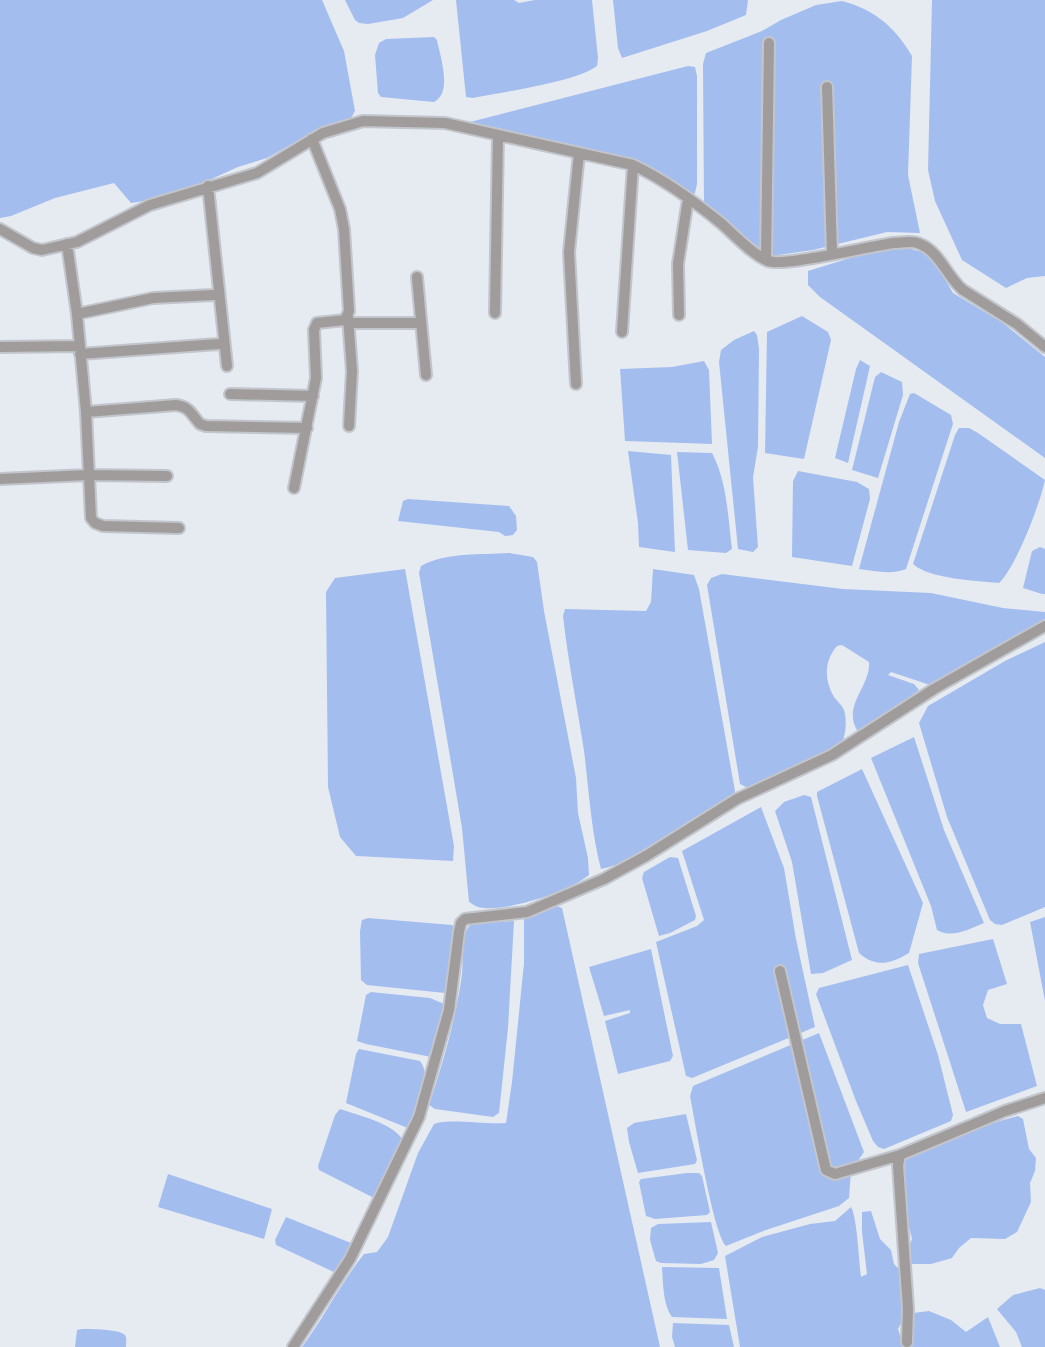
<svg xmlns="http://www.w3.org/2000/svg" width="1045" height="1347" font-family="'DejaVu Sans',sans-serif">
  <style>
    .water { fill: #a4bdef }
    .lines { fill: none; stroke-linecap: round; stroke-linejoin: round }
    .minor-casing { stroke: #c2c6cc; stroke-width: 14 }
    .minor { stroke: #a09c9c; stroke-width: 10 }
  </style>
  <rect width="100%" height="100%" fill="#e6ebf2"/>
  <path class="water" d="M0 0H322L344 51 355 111 351 118 317 130 267 158 238 167 205 182 144 201 131 203 114 183 55 198 11 216 0 218Z
    M345 0H433L403 18 368 24 359 23 355 20Z
    M456 0H514L519 3 535 0H592L598 58 597 66C576 82 502 92 473 98L466 97Z
    M613 0H748L746 15 707 31 622 58 618 48Z
    M932 0H1045V276L1027 278 1006 288 962 260 935 201 928 170Z
    M842 1C874 9 896 28 912 56L908 175 920 233 887 232 813 250 771 256 708 210 704 203 703 64 706 53 762 31 781 20 816 5Z
    M434 37 437 40C440 56 453 93 434 102L381 97 378 93 375 55 379 43 386 39Z
    M688 66 695 67 697 76V184L695 193 691 196C632 157 539 140 470 122Z
    M907 248 926 253 938 267 953 293 1003 323 1045 357V458L820 297 808 285V271L866 253Z
    M802 316 828 332 831 340 804 459 765 453 767 332Z
    M754 331 757 335 759 349 758 447 753 477 758 547 753 552 738 549 719 362 721 350 734 340Z
    M860 360 870 366 848 463 835 458 856 369Z
    M704 361 709 370 712 444 625 441 620 369 672 367Z
    M881 372 902 382 903 395 878 478 852 470 875 377Z
    M914 393 951 415 953 424 949 436 906 569C891 575 875 571 859 569L899 422 910 394Z
    M959 428H969L978 433 1045 480C1040 504 1016 567 999 583 978 581 929 579 913 564L955 435Z
    M628 451 671 455 675 552 639 547 638 523Z
    M677 452 712 453C727 481 728 517 732 549L726 553 688 550Z
    M798 471 857 482 869 489 870 499 852 566 792 557 793 481Z
    M408 499 509 506 516 516 517 530 513 535 505 536 499 532 398 521 403 501Z
    M1040 547 1045 549V594H1042L1023 588 1032 551Z
    M509 553 533 557 537 562 544 611 576 778 578 813 588 858 589 875C570 891 509 911 484 908 478 908 474 905 469 902L462 828 419 573 421 566C446 552 481 555 509 553Z
    M405 569 454 846 453 861 356 856 340 837 328 787 326 592 335 578Z
    M653 569 694 575 699 589 735 791 732 798C698 819 639 862 601 869 591 831 589 790 584 751 577 705 568 661 563 616L565 609 646 611 651 602Z
    M722 574 843 589 931 593 1003 608 1045 612V621L930 685 891 672 888 675 914 684 919 690 873 726 859 733C840 707 871 687 869 662L842 645 837 646C824 661 824 680 834 697 837 701 842 705 844 710 847 720 846 733 842 743L753 788 746 787 740 784 707 585 711 578Z
    M1045 642V907L1002 925 995 924 990 920 947 817 919 723 928 706 1005 661Z
    M914 737 944 830 984 923C969 929 952 939 937 930L931 906 871 758Z
    M862 769 923 903 909 953C891 964 876 968 859 953L817 796V792Z
    M804 795 811 797 852 960 823 973 811 974 792 862 775 811 784 802Z
    M761 807 784 868 796 939 815 1027 692 1078 686 1076 656 942 697 926 704 920 682 851Z
    M670 857 678 858 696 916 695 920 670 933 659 936 642 878 644 872Z
    M556 906 562 908 660 1347H302C324 1317 341 1283 364 1254L377 1252 388 1237 418 1153 434 1124C450 1118 486 1125 506 1123L512 1082 524 963V916Z
    M1045 917V1001L1030 922Z
    M368 918 452 925 457 932 449 988 445 993 367 985 361 980 360 931 362 920Z
    M514 921 508 1028 499 1113 493 1117 435 1109 429 1105C443 1063 456 1019 462 974 464 957 459 935 472 923Z
    M993 939 1007 984 988 990 983 1005 987 1018 1000 1024H1021L1037 1086 966 1112 918 963 919 954Z
    M651 949 673 1056 670 1061 618 1074 605 1021 630 1013V1010L604 1016 589 967Z
    M908 965 938 1055 953 1115 951 1121 884 1149 878 1147 873 1141 856 1101 816 994 819 988Z
    M371 992 430 998 444 1004 438 1039 431 1057 366 1044 357 1041 366 995Z
    M819 1033 864 1152 851 1171 849 1198 839 1206 766 1230 726 1246C713 1233 695 1121 690 1096L693 1086Z
    M359 1049 420 1061C434 1080 417 1108 410 1129L346 1103 356 1054Z
    M340 1109C360 1116 391 1122 403 1140L377 1196 372 1197 319 1170 318 1166 335 1115Z
    M686 1114 697 1160 695 1164 638 1173 629 1142 627 1128 634 1123Z
    M1018 1116 1023 1119 1029 1149 1036 1158 1035 1171 1030 1183 1031 1202 1017 1232 1005 1239 971 1238 959 1248 952 1258 931 1264H908L905 1257 912 1239 907 1219 904 1159C938 1139 979 1126 1018 1116Z
    M687 1173H699L702 1176 710 1212 707 1215 655 1219 646 1216 639 1182 641 1179Z
    M168 1174 272 1209 264 1239 158 1207Z
    M851 1207C857 1216 859 1262 861 1277L867 1274 862 1232V1212L871 1211 880 1239 891 1250 894 1264 903 1273 906 1314 898 1329 904 1347H740L725 1256 762 1237 810 1224 835 1221Z
    M286 1217 351 1243 353 1248 336 1273 276 1245 275 1240Z
    M711 1222 718 1253 714 1260 701 1264 661 1263 656 1261 650 1240 651 1228 658 1224Z
    M662 1267 719 1268 727 1319 672 1317C663 1305 663 1283 662 1267Z
    M1040 1288 1045 1290V1347H1022L1016 1332 997 1309 1013 1295Z
    M929 1311 951 1320 966 1332 988 1317 1000 1347H910L913 1313Z
    M673 1323 729 1325 734 1347H675L672 1337Z
    M82 1329C90 1329 119 1329 125 1335 127 1338 126 1343 126 1347H75L77 1330Z"/>
  <g class="lines">
    <g class="minor-casing">
      <path id="minor" d="M827 87 832 253
        M208 186 227 366
        M0 229 33 248 42 250 77 242 150 205 257 173 323 133 363 121 445 123 633 165C665 180 695 202 722 224 734 235 753 255 768 261 784 267 869 246 894 243 902 243 912 240 920 244 940 252 947 277 963 290L1017 324 1045 347
        M67 244 77 314 86 412 91 518 95 523 103 526 179 528
        M766 260 769 43
        M417 277 426 375
        M495 313 498 135
        M77 314 153 298 213 295
        M679 315 678 264 688 199
        M348 317 352 371 349 426
        M349 323H421
        M622 332 633 165
        M0 347 80 346
        M80 354 218 344
        M576 384 569 252 579 153
        M230 394 313 396
        M86 412 176 405C190 407 191 414 200 424L206 426 307 428
        M0 479 88 475 167 476
        M294 488 316 378 314 330 317 323 345 320 349 311 344 229 340 209 312 139
        M780 971 826 1170 835 1174 900 1155
        M907 1342 908 1309 898 1165 900 1155 1005 1111 1045 1098
        M293 1347 350 1259 419 1117 449 1010 459 932 461 923 465 919 527 912 604 879 646 856 737 799 832 755 934 689 1045 626"/>
    </g>
    <use href="#minor" class="minor"/>
  </g>
</svg>
